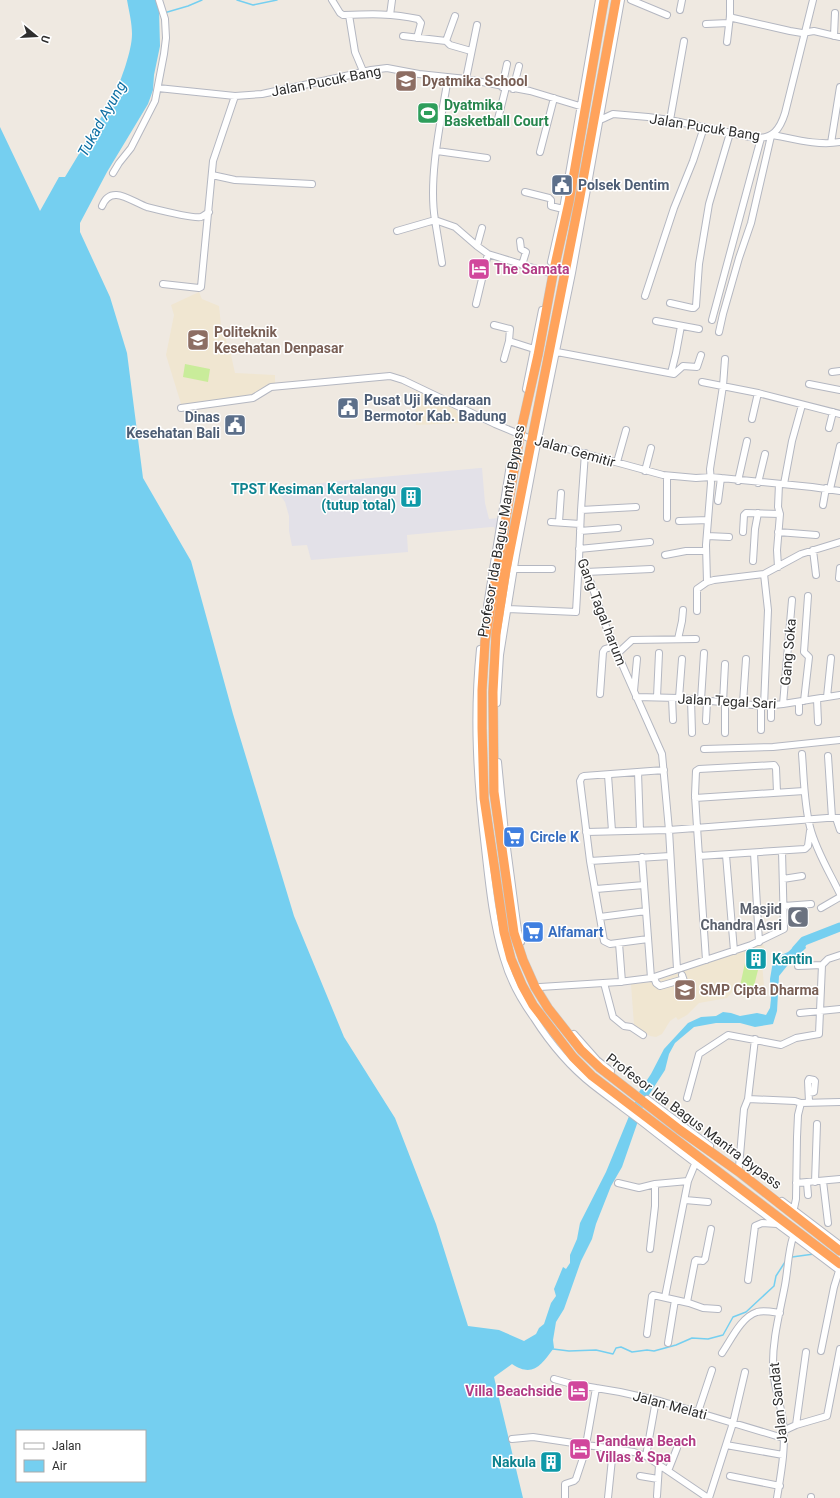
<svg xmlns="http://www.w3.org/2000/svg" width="840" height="1498" font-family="Roboto,sans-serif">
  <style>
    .industrial { fill: #e3e1e8 }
    .education { fill: #f0e6d1 }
    .pitch { fill: #c9ec9a }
    .water { fill: #75cff0; fill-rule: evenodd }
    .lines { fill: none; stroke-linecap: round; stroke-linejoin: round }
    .stream { stroke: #75cff0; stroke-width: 1.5 }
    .river { stroke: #75cff0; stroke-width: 9 }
    .minor-casing { stroke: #b4b7c1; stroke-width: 8 }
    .highway-casing { stroke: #c9c9c9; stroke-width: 10 }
    .minor { stroke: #fff; stroke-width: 6 }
    .highway { stroke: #ffa35c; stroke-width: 9 }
    .labels { text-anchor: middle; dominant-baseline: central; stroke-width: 3; stroke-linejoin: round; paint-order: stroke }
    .street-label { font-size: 14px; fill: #2e2e2e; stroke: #fff }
    .education-label { font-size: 14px; font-weight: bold; fill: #785e54; stroke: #fff; text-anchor: start }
    .leisure-label { font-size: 14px; font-weight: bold; fill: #27864d; stroke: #fff; text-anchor: start }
    .service-label { font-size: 14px; font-weight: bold; fill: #4e5e75; stroke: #fff; text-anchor: start }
    .hotel-label { font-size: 14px; font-weight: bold; fill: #b23c85; stroke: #fff; text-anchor: start }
    .culture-label { font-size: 14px; font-weight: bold; fill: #0d838f; stroke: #fff; text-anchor: end }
    .shop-label { font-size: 14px; font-weight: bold; fill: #366cbe; stroke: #fff; text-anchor: start }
    .worship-label { font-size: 14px; font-weight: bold; fill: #5b616d; stroke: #fff; text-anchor: end }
    .water-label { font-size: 15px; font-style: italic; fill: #0d6fa3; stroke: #fff }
  </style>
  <rect width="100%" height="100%" fill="#efe9e1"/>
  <path class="industrial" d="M480 468H482L485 503 489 519 498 518 496 532 494 527H491L407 535 408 552 311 560 307 545 292 546 289 531V516L285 502 276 489 338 481Z"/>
  <path class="education" d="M199 292 202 299 219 306 221 325 231 355 235 373 275 375V386L254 397 182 407 166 355 174 315 171 305Z
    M416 391 456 410 460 423 416 425Z
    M763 944 766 952 765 958 762 963 765 997 744 989 733 991 727 998 699 1003 687 1015 678 1020 676 1017 670 1021 662 1034 656 1037 650 1036 634 1025 631 984 653 982Z"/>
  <path class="pitch" d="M420 105 439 109 437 120 418 117Z
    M185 364 210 369 208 382 183 377Z
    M745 963 759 966 753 990 740 986Z"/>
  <path class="water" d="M127 0H157L159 9 160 46 154 75 153 90 148 104 107 172 80 223V232L110 297 127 353 143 478 191 561 233 714 294 916 344 1037 395 1118 436 1224 468 1326 499 1330 524 1341 536 1334 539 1328 544 1324 551 1303 556 1296 554 1289 563 1267 566 1269 570 1263V1255L577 1239 580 1223 606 1172 639 1092 651 1074 664 1049 688 1023 701 1017 716 1016 723 1012 731 1013 740 1016 757 1013 766 1015 770 1008 771 999 770 979 773 961 779 956 788 952 803 939 806 948 787 966 779 976 777 1011 773 1024 755 1027 740 1023H716L694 1027 675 1043 669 1054 665 1070 645 1101 622 1167 611 1186 596 1224 592 1239 581 1261 564 1309 556 1322 553 1340 554 1348C541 1365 533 1378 512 1364L494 1377 523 1498H0V127L40 211 59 177H65L114 96C121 80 132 51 132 34 132 23 129 11 127 0ZM17 1431H145V1481H17Z"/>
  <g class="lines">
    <path class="stream" d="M237 0 253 5 277 0
      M164 13 188 6 202 0
      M792 1257 814 1254
      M553 1349 569 1351 596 1350 613 1354 616 1348 621 1347 632 1352 647 1350 654 1351 676 1345 692 1338 708 1339 723 1335 733 1317 746 1312 774 1286 776 1276 785 1262"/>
    <path class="river" d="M796 950 804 941 840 927"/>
    <g class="minor-casing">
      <path id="minor" d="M332 0 340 13 343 15C369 14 392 13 418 19L421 23 417 38
        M631 0 667 15
        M680 10 682 0
        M349 15 355 52 363 71
        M390 15 392 0
        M730 16 733 18 790 31 802 33 814 31 840 37
        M706 24 729 23
        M403 36 446 41 450 45 471 51
        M834 36 835 13
        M446 41 455 16
        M727 42 730 16V0
        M448 78C441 120 428 178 435 220L455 227 477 246 488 254 553 274
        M466 79 477 25
        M502 87 507 64
        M158 88 235 96 262 94 341 77 371 70 387 68 419 74 466 79 530 91 583 107
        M513 89 519 66
        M498 119 506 87
        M600 120 613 114 648 117 670 120 755 138C773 139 780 129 785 113L813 0
        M670 120 684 41
        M773 135C794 139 818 146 840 142
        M831 143 840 87
        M437 151 487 158
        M540 152 554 98
        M113 173 119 163 131 148 155 101 164 54 166 38 165 19 159 0
        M212 175 235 180 312 184
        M525 192 549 198 551 200V206L563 209
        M102 206C111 183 132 202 147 207 155 209 194 219 201 217 204 216 207 213 209 212
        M397 231 435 220 442 263
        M520 241 521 249 526 252 522 265
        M477 246 482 228
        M551 262 563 209 599 0
        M163 284 199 288 201 287 213 161 235 96
        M645 296 674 208 693 161 704 127
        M670 303 692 308H694L696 306 699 264 709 204 730 133
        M476 304 488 254
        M712 320 761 138
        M656 321 699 329
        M494 325 510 329 509 341 534 349
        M719 332 723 314 739 258 751 223 771 136
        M557 352 674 374 683 366 697 367 701 355
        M504 359 509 341
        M832 372 840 371
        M671 373 676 353 681 326
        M702 382 758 393 840 414
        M809 384 840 390
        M526 389 542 310
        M181 408 253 398 271 387 390 376 403 380 495 424 531 439 663 475 696 478 711 477 812 487 840 491
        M752 419 758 393
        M829 428 833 412
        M585 453 581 510 579 559 591 583 605 624 625 671 662 754 669 830 677 969
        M617 462 626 430
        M645 471 651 448
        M738 481 747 441
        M758 483 765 454
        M784 484 792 441 802 405
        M830 489 840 446
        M718 501 721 478
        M823 505 826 488
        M581 510 636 507
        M667 518V476
        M679 521 708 520
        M551 522 580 524
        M559 522 561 493
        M580 531 618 528
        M743 532 744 515 746 513 780 514
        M778 532 816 535
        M707 536 729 537
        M579 549 650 542
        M813 550 816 575
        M665 555 686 551H706
        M753 561 755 529 758 513
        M778 567 777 550 780 514 778 507 779 484
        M513 569H552
        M586 572 651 569
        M839 578 840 568
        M707 582 706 545 711 483 710 469 723 386 725 359
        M487 606 510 465
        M507 609 576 612 579 559
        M697 611V589L707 582 714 580 764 574 801 554 840 542
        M678 639 682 621 683 610
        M480 649C473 717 477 780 485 848 489 884 493 924 504 959 510 980 521 1000 534 1018 550 1043 570 1067 593 1085 611 1099 629 1112 646 1125 710 1176 776 1222 840 1271
        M618 653 632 640 696 639
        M634 691 637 659
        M600 694 603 652 605 649 615 646
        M636 697 679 698 764 706 783 704 840 695
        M657 697 659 653
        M827 697 831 658
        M672 698 673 720
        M679 698 682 659
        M691 699 692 733
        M817 699 818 722
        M701 700 704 653
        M804 701 809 657 804 652 808 596
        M723 702 725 664
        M725 702V733
        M799 702V712
        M497 703 500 655 516 555 535 454 572 273 621 0
        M743 703 746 659
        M783 704 792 600
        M771 705V718
        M764 706 768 610 764 574
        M706 721 707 701
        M761 730V705
        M704 749 773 747 840 740
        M802 754C804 779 804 803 810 827 816 851 830 873 840 894
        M828 756 832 818
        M498 762 505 833 518 931 521 942
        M638 772 640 830
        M608 775 612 831
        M695 798 804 791
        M836 818 840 830
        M586 832 669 830 827 818H840
        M754 853 759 942
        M726 855 734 951
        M699 856 805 849 808 846 810 831
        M642 857 651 978
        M590 861 670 856
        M783 879 802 876
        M596 889 644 885
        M784 906 811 904
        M821 908 840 897
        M600 917 646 911
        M648 939 610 944 604 941 590 861 580 781 582 777 584 776 664 770
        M619 943 622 982
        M706 960 697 827 695 795 696 771 699 769 774 765 776 768 777 792
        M822 965 828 959 840 955
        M798 966 822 965
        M682 975 687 990
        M654 977 656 983 660 986 681 980 683 978
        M604 983 613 1017 624 1026 631 1027 643 1035
        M540 987 619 982 651 978 751 945 784 929 782 851
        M800 1013 840 1009
        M574 1034 597 1060 611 1071
        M809 1093 814 1092 815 1081 814 1080 809 1079 808 1081 809 1102
        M687 1098 699 1054 728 1035 781 1045 796 1038 819 1034 822 965
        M647 1099 710 1146
        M748 1099 795 1101 801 1103 840 1102
        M739 1167 744 1109 748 1099 755 1039
        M823 1181 828 1223
        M815 1182 817 1124
        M618 1183 639 1188 655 1184 688 1181
        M796 1183 840 1179
        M807 1183 808 1195
        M685 1200 708 1202
        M782 1201 840 1245
        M793 1213 796 1199 797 1137 798 1115 801 1103
        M650 1249 655 1206V1184
        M748 1280 755 1226 762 1223 777 1224
        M665 1297 688 1181 695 1164
        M687 1302 695 1261 696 1260 703 1261 705 1259 711 1229
        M647 1334 652 1296 653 1295 689 1303 703 1308 718 1309
        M668 1343 675 1300
        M821 1351 834 1287 839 1271
        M722 1353C731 1340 741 1317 757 1312 764 1310 773 1312 780 1313
        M554 1379 572 1384 620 1392 660 1401 783 1438
        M698 1412 712 1370
        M796 1425 806 1352
        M783 1431 796 1425 827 1416 840 1349
        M512 1439 533 1437 634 1452 646 1456 708 1498
        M586 1445 596 1388
        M726 1445 783 1455
        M646 1456 656 1400
        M668 1471 677 1448
        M640 1476 658 1479
        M730 1476 780 1486
        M657 1496 659 1465
        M565 1498V1484L574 1481 576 1479 587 1446
        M608 1498 613 1449
        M709 1498 733 1423 745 1372
        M777 1498C781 1473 786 1448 783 1422 781 1404 774 1387 773 1369 772 1340 780 1312 785 1285 788 1269 788 1252 793 1237
        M811 1498V1497"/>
    </g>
    <g class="highway-casing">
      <path id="highway" d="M604 0 569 202 553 274 538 355 520 435 485 641 482 690V728L484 798 504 932 511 959 522 985 533 1005 573 1057 592 1076 840 1264
        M616 0 579 202 506 570 496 634 493 692 494 792 514 933 523 960 535 987 548 1008 581 1050 600 1068 680 1130 739 1172 840 1251"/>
    </g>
    <use href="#minor" class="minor"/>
    <use href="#highway" class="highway"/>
  </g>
  <defs>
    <g id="school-square" transform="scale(1.15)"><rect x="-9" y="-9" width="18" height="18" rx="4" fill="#8d6e63" stroke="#fff"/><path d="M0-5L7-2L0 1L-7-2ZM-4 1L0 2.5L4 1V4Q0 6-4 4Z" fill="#fff"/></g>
    <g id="stadium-square" transform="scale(1.15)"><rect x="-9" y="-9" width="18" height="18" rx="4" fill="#2e9e5b" stroke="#fff"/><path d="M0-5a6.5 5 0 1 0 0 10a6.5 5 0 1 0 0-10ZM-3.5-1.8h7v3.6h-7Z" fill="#fff"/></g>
    <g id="civic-square" transform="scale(1.15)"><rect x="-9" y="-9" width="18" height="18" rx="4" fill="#5c6f8a" stroke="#fff"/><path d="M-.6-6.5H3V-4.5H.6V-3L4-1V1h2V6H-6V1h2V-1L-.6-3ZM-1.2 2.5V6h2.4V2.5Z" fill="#fff"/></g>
    <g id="hotel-square" transform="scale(1.15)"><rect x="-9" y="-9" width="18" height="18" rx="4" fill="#d1479c" stroke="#fff"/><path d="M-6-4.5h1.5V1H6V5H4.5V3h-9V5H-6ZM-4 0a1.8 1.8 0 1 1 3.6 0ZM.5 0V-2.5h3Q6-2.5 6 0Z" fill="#fff"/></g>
    <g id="university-square" transform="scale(1.15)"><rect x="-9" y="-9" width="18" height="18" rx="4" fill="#8d6e63" stroke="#fff"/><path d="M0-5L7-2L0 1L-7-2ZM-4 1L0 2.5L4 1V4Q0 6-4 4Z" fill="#fff"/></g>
    <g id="building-square" transform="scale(1.15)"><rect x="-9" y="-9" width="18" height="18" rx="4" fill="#0f9aa8" stroke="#fff"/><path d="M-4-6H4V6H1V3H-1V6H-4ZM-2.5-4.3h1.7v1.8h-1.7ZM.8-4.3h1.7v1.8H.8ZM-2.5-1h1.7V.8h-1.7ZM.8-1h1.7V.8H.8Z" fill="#fff"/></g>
    <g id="supermarket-square" transform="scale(1.15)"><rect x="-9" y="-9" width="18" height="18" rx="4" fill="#3f7fe0" stroke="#fff"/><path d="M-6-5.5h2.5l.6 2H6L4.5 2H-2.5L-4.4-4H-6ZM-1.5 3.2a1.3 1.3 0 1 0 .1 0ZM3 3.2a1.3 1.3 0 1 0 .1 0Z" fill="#fff"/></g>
    <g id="mosque-square" transform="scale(1.15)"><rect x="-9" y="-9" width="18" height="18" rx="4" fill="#6b7280" stroke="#fff"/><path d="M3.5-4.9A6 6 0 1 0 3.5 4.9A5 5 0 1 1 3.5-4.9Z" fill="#fff"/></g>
  </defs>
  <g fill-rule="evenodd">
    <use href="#school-square" x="406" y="81"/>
    <use href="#stadium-square" x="428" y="113"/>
    <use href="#civic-square" x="562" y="185"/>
    <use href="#hotel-square" x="479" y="269"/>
    <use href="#university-square" x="198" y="340"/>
    <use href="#civic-square" x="348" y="408"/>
    <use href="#civic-square" x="235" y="425"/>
    <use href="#building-square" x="411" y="497"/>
    <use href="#supermarket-square" x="514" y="837"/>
    <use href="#mosque-square" x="798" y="917"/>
    <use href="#supermarket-square" x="533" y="932"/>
    <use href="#building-square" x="756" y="959"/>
    <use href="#school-square" x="685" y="990"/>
    <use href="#hotel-square" x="578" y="1391"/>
    <use href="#hotel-square" x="580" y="1449"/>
    <use href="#building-square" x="551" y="1462"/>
  </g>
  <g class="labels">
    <g class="street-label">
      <text transform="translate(326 81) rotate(-11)">Jalan Pucuk Bang</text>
      <text transform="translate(705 127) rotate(9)">Jalan Pucuk Bang</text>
      <text transform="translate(575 451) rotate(16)">Jalan Gemitir</text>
      <text transform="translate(501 531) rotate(-80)">Profesor Ida Bagus Mantra Bypass</text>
      <text transform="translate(602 612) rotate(69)">Gang Tagal harum</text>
      <text transform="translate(788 652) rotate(-85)">Gang Soka</text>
      <text transform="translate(727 701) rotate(3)">Jalan Tegal Sari</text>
      <text transform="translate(694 1121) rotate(37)">Profesor Ida Bagus Mantra Bypass</text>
      <text transform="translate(778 1403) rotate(-96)">Jalan Sandat</text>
      <text transform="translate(670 1405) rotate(15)">Jalan Melati</text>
    </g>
    <g class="education-label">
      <text x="422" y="81">Dyatmika School</text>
      <text x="214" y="332">Politeknik<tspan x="214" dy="16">Kesehatan Denpasar</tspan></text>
      <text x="700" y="990">SMP Cipta Dharma</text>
    </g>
    <g class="leisure-label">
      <text x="444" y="105">Dyatmika<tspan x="444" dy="16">Basketball Court</tspan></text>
    </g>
    <g class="service-label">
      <text x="578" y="185">Polsek Dentim</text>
      <text x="364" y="400">Pusat Uji Kendaraan<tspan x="364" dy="16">Bermotor Kab. Badung</tspan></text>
      <text x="220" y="417" text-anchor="end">Dinas<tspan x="220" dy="16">Kesehatan Bali</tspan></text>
    </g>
    <g class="hotel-label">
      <text x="494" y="269">The Samata</text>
      <text x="562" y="1391" text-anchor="end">Villa Beachside</text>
      <text x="596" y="1441">Pandawa Beach<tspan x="596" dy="16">Villas &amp; Spa</tspan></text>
    </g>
    <g class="culture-label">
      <text x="396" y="489">TPST Kesiman Kertalangu<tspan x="396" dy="16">(tutup total)</tspan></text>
      <text x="772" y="959" text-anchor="start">Kantin</text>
      <text x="536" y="1462">Nakula</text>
    </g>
    <g class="shop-label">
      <text x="530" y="837">Circle K</text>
      <text x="548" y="932">Alfamart</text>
    </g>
    <g class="worship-label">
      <text x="782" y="909">Masjid<tspan x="782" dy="16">Chandra Asri</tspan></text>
    </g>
    <g class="water-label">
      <text transform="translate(102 119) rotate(-61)">Tukad Ayung</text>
    </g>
  </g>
  <rect x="16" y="1430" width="130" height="52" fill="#ffffff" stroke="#ababab"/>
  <rect x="24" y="1443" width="20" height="6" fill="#ffffff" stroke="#ababab"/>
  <text x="52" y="1450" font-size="12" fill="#2e2e2e">Jalan</text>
  <rect x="24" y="1460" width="20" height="12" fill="#75cff0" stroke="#ababab"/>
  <text x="52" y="1470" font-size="12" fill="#2e2e2e">Air</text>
  <g transform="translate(36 36) rotate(108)" stroke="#ffffff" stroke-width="3" paint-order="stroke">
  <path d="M0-3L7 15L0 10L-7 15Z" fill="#2e2e2e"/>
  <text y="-6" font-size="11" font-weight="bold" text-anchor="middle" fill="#2e2e2e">U</text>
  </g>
</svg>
